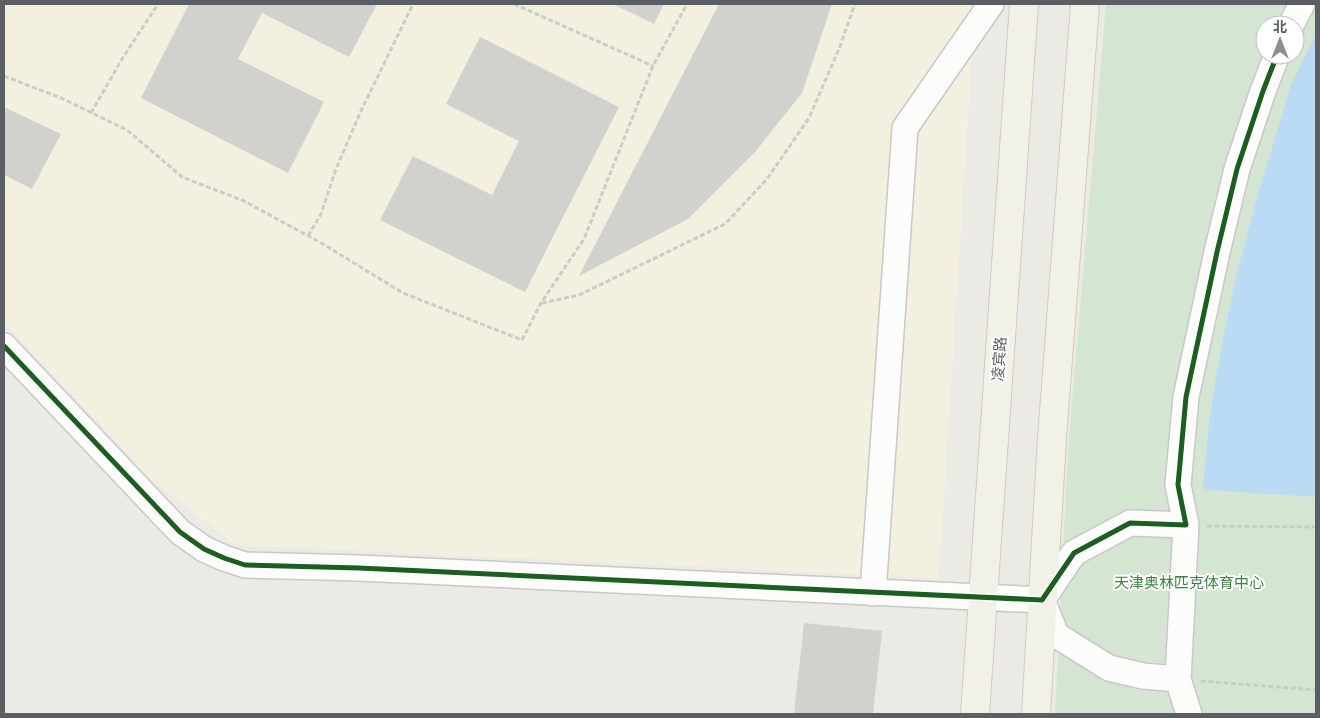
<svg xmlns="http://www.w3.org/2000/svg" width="1320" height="718" font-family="Manrope,'Noto Sans SC',sans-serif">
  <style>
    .commercial { fill: #f4f0df }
    .green { fill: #d4e6d2; fill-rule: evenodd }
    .water { fill: #bbdaf3 }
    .building { fill: #d1d1ce }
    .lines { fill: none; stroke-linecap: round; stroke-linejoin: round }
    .minor-casing { stroke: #c8c8c8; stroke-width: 28 }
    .major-casing { stroke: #d1cab5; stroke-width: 30 }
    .path { stroke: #c8ccca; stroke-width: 3; stroke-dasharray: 5 2.5; stroke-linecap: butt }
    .minor { stroke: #fcfcfb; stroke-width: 25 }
    .major { stroke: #f2f1e8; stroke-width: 28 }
    .cycleway-casing { stroke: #fff; stroke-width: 8 }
    .cycleway { stroke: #1b5e20; stroke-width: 5 }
    .labels { text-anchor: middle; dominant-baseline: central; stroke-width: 4; stroke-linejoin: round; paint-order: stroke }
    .street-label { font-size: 15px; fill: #5b5e63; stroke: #fff }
    .park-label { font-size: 15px; fill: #3b8340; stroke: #fff }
  </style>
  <rect width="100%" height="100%" fill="#ebeae5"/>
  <path class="commercial" d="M4 4H975L939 578 235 545 152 480 4 322Z"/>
  <path class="green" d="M1106 4H1316V714H1055L1068 450ZM1265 25H1295V55H1265Z"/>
  <path class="water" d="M1316 34V497L1207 490 1203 487 1209 422 1217 371 1229 309 1239 265 1259 190 1292 82Z"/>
  <path class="building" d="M189 4H377L349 57 262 13 238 59 324 102 288 173 141 98Z
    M613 4H664L654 24Z
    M719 4H832L802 93 755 152 688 219 579 276Z
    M480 37 619 107 525 292 380 220 413 156 492 195 519 141 446 104Z
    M4 107 61 134 32 189 4 175Z
    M804 623 882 631 873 714H794Z"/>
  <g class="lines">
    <g class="minor-casing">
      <path id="minor" d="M1291 25 1302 4
        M4 346 180 532 204 549 224 558 245 565 359 568 1042 600
        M873 593 905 128 991 4
        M1042 600 1074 553 1130 523 1186 525 1178 485 1186 397 1217 252 1237 169 1263 91 1277 55
        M1042 600 1056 635 1109 668 1143 676 1178 679 1189 714
        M1178 679 1186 525"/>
    </g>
    <g class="major-casing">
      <path id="major" d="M975 714 1024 4
        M1036 714 1052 438 1085 4"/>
    </g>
    <path class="path" d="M514 4 653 66
      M4 76 61 98 127 130 182 177 244 201 323 244 403 293 522 340 541 303 584 239 653 66 687 4
      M91 113 122 59 158 4
      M308 236 321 214 336 169 360 113 413 4
      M542 303 579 295 725 224 767 179 809 118 839 49 855 4
      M1207 526 1316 527
      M1201 681 1316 690"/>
    <use href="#minor" class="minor"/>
    <use href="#major" class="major"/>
    <g class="cycleway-casing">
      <path id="cycleway" d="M4 346 180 532 204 549 224 558 245 565 359 568 1042 600 1074 553 1130 523 1186 525 1178 485 1186 397 1217 252 1237 169 1263 91 1277 55"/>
    </g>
    <use href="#cycleway" class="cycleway"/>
  </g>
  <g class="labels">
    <g class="street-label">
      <text transform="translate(999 359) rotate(-86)">凌宾路</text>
    </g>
    <g class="park-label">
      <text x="1189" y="582">天津奥林匹克体育中心</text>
    </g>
  </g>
  <rect width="1320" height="718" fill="none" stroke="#5b5e63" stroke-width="10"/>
  <g transform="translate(1280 40)"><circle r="24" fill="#ffffff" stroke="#bdbfc1"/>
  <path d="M0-4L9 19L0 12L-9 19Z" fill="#8d8f90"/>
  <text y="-8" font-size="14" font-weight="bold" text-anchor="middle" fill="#5b5e63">北</text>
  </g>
</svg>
